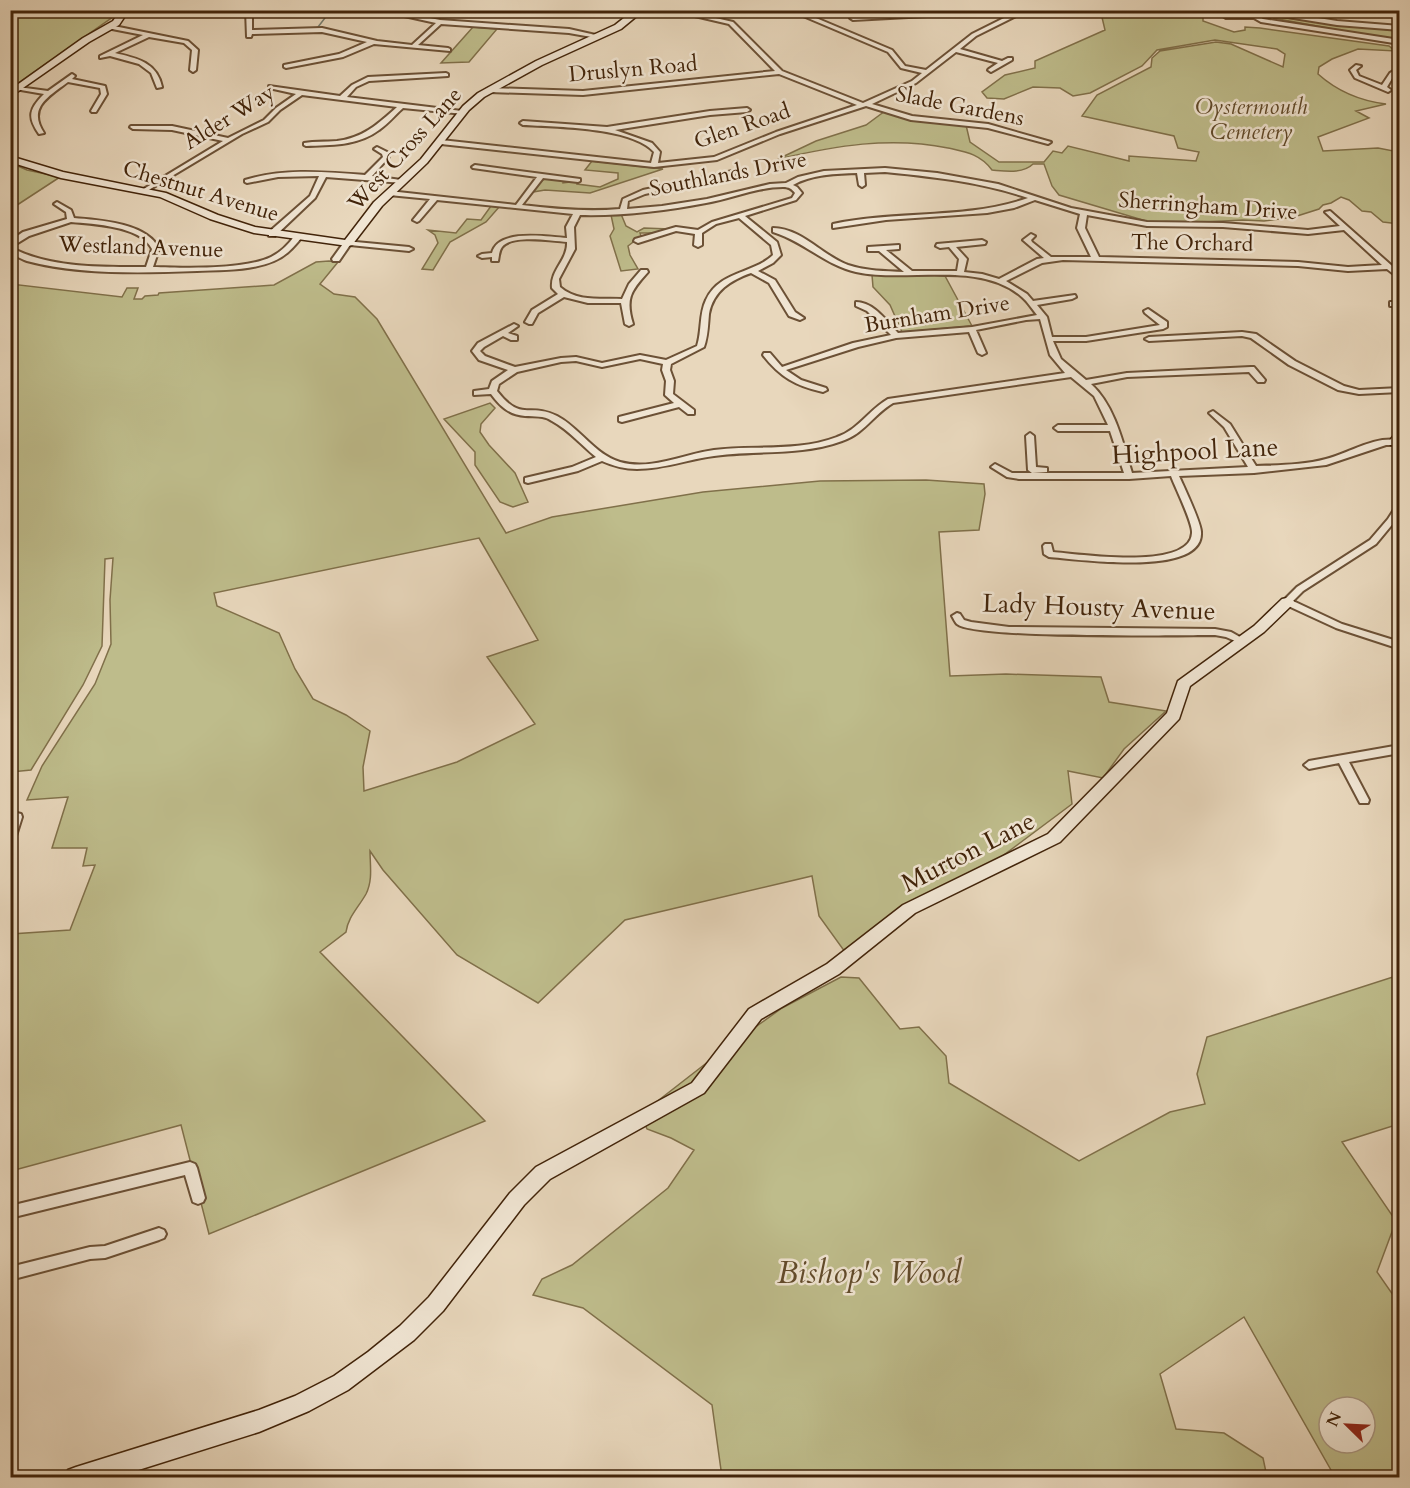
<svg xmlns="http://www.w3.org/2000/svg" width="1410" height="1488" font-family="Cardo,serif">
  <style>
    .green { fill: #bebc8b; stroke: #80704a; stroke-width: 1.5; fill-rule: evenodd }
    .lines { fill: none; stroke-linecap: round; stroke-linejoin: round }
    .stream { stroke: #767d71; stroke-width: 1.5 }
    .street-casing { stroke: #6c5136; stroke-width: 4 }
    .secondary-casing { stroke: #42240a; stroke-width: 3 }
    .street { fill: #f0e5d3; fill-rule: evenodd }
    .secondary { fill: #f0e5d3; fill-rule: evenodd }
    .labels { text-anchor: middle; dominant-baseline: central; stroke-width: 5; stroke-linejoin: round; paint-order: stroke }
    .far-street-label { font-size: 22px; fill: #42240a; stroke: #f0e5d3 }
    .far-park-label { font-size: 22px; font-style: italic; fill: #614a2a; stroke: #f0e5d3 }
    .street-label { font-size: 26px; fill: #42240a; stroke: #f0e5d3 }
    .near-park-label { font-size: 32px; font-style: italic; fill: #614a2a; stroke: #f0e5d3 }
  </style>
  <rect width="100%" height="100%" fill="#e8d7bc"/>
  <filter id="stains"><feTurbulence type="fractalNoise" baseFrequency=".00333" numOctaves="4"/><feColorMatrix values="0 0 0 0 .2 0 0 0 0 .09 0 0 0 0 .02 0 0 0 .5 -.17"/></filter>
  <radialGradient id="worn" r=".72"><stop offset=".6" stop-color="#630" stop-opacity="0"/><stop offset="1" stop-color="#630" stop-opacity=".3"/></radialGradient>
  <path class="green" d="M11 11H120V12L11 88Z
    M1111 11 1203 13V21L1234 32 1245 30V27L1260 28 1389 46 1395 51 1358 49 1332 59 1319 67 1318 74C1337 91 1361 101 1386 104L1356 111 1369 118 1318 137 1323 151 1378 148 1399 152V224L1383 222 1371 212 1362 211 1349 200 1341 197 1331 203 1323 205 1319 209 1294 217 1264 221 1243 220 1186 223 1146 221 1059 195 1052 186 1044 164H1033C1023 174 1005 171 992 170 980 154 966 152 948 148 890 136 835 146 778 159L816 141 866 125 885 111 909 119 966 125 970 142 999 162H1044L1053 151 1062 153 1068 146 1129 161V156L1196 161 1199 152 1178 148 1174 136 1082 116 1097 95 1151 67 1152 58 1160 51 1216 42 1231 44 1283 67 1285 54 1277 49 1215 40 1157 50 1142 66 1090 93 1073 96 1060 88 1033 87 1004 99 987 98 982 92 1005 75 1035 68V61L1105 30 1101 13Z
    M1277 17 1399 31V41L1273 18Z
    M473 27 497 29 469 62 441 63Z
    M592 161 663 169 590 193 545 190 533 192C538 176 549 178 563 180V183L578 181 577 184 600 187 618 179V173L585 170Z
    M11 163 27 170 60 177 11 209Z
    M491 206H500L486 222 450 242 433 270 422 269 438 243 435 235 428 230 456 233 467 219 481 220Z
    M621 214 626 226 637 232 644 228 670 229 656 233H640L641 236 628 246 630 255 638 269 621 271 610 236 614 229 611 215Z
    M329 261 338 262 320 284 334 294 355 297 377 319 506 533 552 517 703 492 820 481 926 480 984 484 985 494 979 530 939 532 950 676 1006 674 1101 677 1109 702 1166 711 1124 749 1103 778 1068 771 1072 804 993 863 939 887 904 906 845 952 819 916 812 876 625 920 538 1003 457 955 383 870 370 851C370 865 373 880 366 894 358 908 348 917 346 932L320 952 485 1121 209 1234 181 1125 11 1171V934L70 930 95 865 83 866 87 848H52L68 797 27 800 42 766 95 684 111 644 110 600 113 558 105 559 102 646 83 685 31 770 11 772V284L122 297 127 288H138L134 299H142L145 296 158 295 159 293 274 285 316 262ZM479 538 538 640 487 657 535 724 457 762 364 791 363 767 370 731 346 715 313 699 295 669 279 633 217 606 214 593Z
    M929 275 945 276 972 326 902 332 890 305 873 287 872 275Z
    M490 403 495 408 481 424 480 432 489 445 515 473 528 502 513 507 500 502 475 465V452L444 419Z
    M1399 975V1124L1342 1142 1396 1221 1377 1272 1400 1305 1399 1465 1385 1477H1335L1244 1317 1160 1374 1176 1429 1224 1433 1263 1458 1267 1477H722L712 1405 583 1308 533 1295 542 1279 572 1265 668 1188 694 1150 671 1138 647 1129 641 1114 718 1054 782 1008 841 977 859 978 900 1029 919 1027 946 1056 949 1083 1079 1161 1170 1112 1205 1104 1197 1074 1207 1037ZM1329 1407H1365V1443H1329Z"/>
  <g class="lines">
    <path class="stream" d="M10 12 16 10
      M318 27 328 14 335 10"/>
    <g class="street-casing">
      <path id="street" d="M246 10H252V30L322 28 377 41 412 45 436 23 377 10H390L440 20 569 29 600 36 597 38 569 33 441 24 418 45 448 48 450 49V51L374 44 343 57 286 68 284 67V65L339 54 367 42 322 32 252 34 251 37H247Z
        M669 10H681L733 22 782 71 863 103 912 81 922 73 901 68 888 52 789 10H797L892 50 905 66 926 70 972 34 1020 10H1028L976 36 960 49 1002 61 1008 58H1012V60L991 72 988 70 989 69 998 63 956 52 916 83 872 104 912 116 988 124 1051 142 1048 144 988 128 911 120 866 106 780 134 717 160 654 167 441 144 438 142 441 140 651 163 654 152C632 127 556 127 523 125L520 123 523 121 607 127 710 111 747 108 750 110 747 112 710 115 615 130 652 143 660 152 658 163 714 157 776 132 857 105 779 74 583 95 489 92 486 90 489 88 583 91 775 71 729 24Z
        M930 10H936L934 14 927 16 853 20 850 18 853 16 927 12Z
        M1251 10H1269L1337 21 1400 26V30L1337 25 1256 12 1255 14 1263 19 1400 40V44L1261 22 1254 18H1226L1223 16 1226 14 1249 15Z
        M109 25 188 41 198 50 196 70 193 72 190 70 192 50 184 43 149 37 115 53C136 58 157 62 162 87L157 88 151 73 139 64 110 56 100 58V56L143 35 107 28V26Z
        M1356 65 1361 66 1356 70 1359 76 1382 85 1390 73 1400 67V72L1394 75 1387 87 1391 90 1388 92 1355 78 1350 70Z
        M446 73 448 74V76L369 81 356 87 347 97 462 111 465 113 464 114 403 108C395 115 388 124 379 130 358 146 331 145 306 146L304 145V143C315 141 326 142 337 141 363 138 378 124 397 107L302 95 280 110 268 122 242 134 147 191 142 190 223 141 172 130 133 129 130 127 131 126H172L228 138 264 120 276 108 296 94 269 88V86L340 96 352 85 368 77Z
        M72 74 75 76 72 79 105 86 107 94 96 112H92L91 111 101 94 100 88 68 82C49 96 27 108 44 133L39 134C27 117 29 109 44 94L15 89 18 87 48 91Z
        M377 147 387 152 389 157 372 176 401 180 404 182 403 183 326 177 315 198 275 236H269V232L310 196 319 176 278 177 247 183 245 182V180C283 168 325 172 365 175L383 157 382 154 374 149Z
        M475 165 580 179V181L578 182 543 178 522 205C555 209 587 212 620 209L623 199 643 190 742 169 745 171 744 172 645 194 628 201 627 209 662 206 707 199 770 184 786 183 798 177 824 171 885 168 937 173 998 184 1071 208 1147 222 1223 223 1308 230 1340 226 1325 212 1330 211 1400 273V279L1387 269 1348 271 1298 266 1063 260 1042 263 1006 281 1027 294 1033 301 1075 295 1076 297 1072 299 1037 305 1047 317 1052 337H1086L1160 325 1145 313 1144 311 1148 309 1167 322V327L1163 329 1086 341H1053L1061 359 1086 380 1127 373 1251 367H1254L1265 380 1264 382H1258L1249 372 1127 377 1091 384C1115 406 1123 443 1132 473L1248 467 1224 427 1209 413 1213 411 1230 424 1256 466C1279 465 1304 465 1326 459 1349 453 1374 436 1398 440L1400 448 1393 445H1386L1326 465 1254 473 1179 476C1184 487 1201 523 1201 532 1204 578 1076 559 1049 557L1044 554 1043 546 1045 544H1051L1053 552C1078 554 1190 571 1192 533 1193 523 1175 487 1171 476L1129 479H1019L1007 477 991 467 995 464 1012 473H1124L1110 431H1058L1054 428 1058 425H1108L1094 396 1071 377 893 403C874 414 864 434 842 441 801 456 757 450 714 456 689 459 664 469 637 469 625 469 613 466 602 461L578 471 528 483 525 482V478L572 467 596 457C581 445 569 430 552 421 543 415 535 417 525 416 509 415 500 406 491 394L474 395V391L489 389 492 381 508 370 479 360 472 351 478 343 514 324 518 326 508 333 517 336V340H511L503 336 484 347 480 351 485 356 515 367 561 358 576 357 602 363 640 355 666 360 697 346C702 331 699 314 706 300 719 271 753 274 773 255L771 245 739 218 716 224 702 233V245L698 247 694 245 695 234 676 231 638 243 634 241 635 239 676 227 698 230 712 222 792 198 795 193C792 189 789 187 783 187 757 187 731 199 706 203 665 211 622 216 580 215L574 227 575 249 559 279 560 287C577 302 601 298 622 299L629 284 641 270H647L648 272C631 291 625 298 633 324L629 326 625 324 621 303H588L564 297 538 313 532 324H529L525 322 532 310 558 294 552 288C550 270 568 260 567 242 552 241 512 234 502 247 499 251 499 256 498 261H492V257L482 258 478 256 482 254 492 253C498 228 548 237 567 238L566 227 573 214 437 200 419 221 417 222 413 220 430 199 389 195 386 193 389 191 516 205 537 177 473 168 472 167ZM885 172C934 177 981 182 1028 198 965 220 898 210 833 224V228L886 220 987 213 1014 208 1035 200 1080 214 1077 228 1091 257H1051L1032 242 1031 240 1035 236 1031 234 1023 240 1044 258 1037 259 999 279 982 274 964 272 967 259 956 247 985 244 986 242 982 240 937 244 936 246 940 248 949 247 959 259 957 271H912L886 250 899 249V245L868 247V251H879L904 272C885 271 866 271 848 265 823 256 801 228 773 228V232C803 241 825 265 856 272 907 283 980 260 1022 297 1028 302 1032 309 1037 315L972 327 898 333C887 322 874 302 856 302V306L867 311 891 335 853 343 782 367 770 353H764L763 355C780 377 796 386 823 392L827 390 826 388 801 380 786 370 858 347 896 338 969 332 978 353 982 355 986 353 976 330 1026 320 1040 319 1050 355 1065 373 888 399C869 410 858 430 837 437 798 452 755 445 714 450 684 454 651 471 620 462 594 454 580 428 557 416 529 402 522 423 497 391L499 384 517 372 561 362 576 361 602 367 640 359 663 364 662 370 666 381 665 395 674 403 619 417V421L622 422 679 407 688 414H694V410L673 394 674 381 670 370 671 364 704 347C708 336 708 325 709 314 713 291 731 280 751 273L769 283 789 316 800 320 804 318 795 312 775 280 758 271 773 263 781 255 777 242 745 216 796 200 802 193 797 187 793 185C812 174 835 174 857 173L859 185 862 187 865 185 864 173ZM1087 215 1147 226 1223 227 1308 234 1344 230 1382 265 1348 267 1298 262 1099 257 1085 228Z
        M57 202 71 210 74 218C99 220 148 223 159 249L153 267C184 268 244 270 271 257 281 252 289 244 295 235L302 237C294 247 286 256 274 261 251 271 222 270 197 271 145 273 78 275 27 261 21 259 16 256 10 253V241L23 232 67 219 66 212 54 204ZM71 222C94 224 141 226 152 249L146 267C105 267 53 268 16 250V244L29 236Z
        M345 241 409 247 413 249 409 251 350 245 339 261H333L332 259Z
        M1390 302H1400V306H1390Z
        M1242 332 1256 334 1295 361 1344 386 1359 390 1400 388V392L1359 394 1338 390 1289 365 1251 338 1242 336 1149 341 1145 339 1149 337Z
        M1030 433 1034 436 1036 467 1047 468V472L1032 473 1028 470 1026 436Z
        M1400 504V515L1376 544 1303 591 1293 601 1342 624 1400 642V649L1336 628 1284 604 1282 602 1297 587 1370 540 1388 519 1397 505Z
        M957 613 960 614 964 620 971 622 1009 627 1215 629 1231 632 1247 641 1242 644 1226 637 1215 635C1179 635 975 639 957 624 955 622 954 619 952 616Z
        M1400 745V753L1349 762 1369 800 1368 803H1360L1339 763 1309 769 1304 765 1309 761Z
        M17 813 21 814 22 817 16 836 10 840V820L13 814Z
        M190 1162 195 1164 197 1168 205 1198 203 1202 198 1204 193 1202 185 1175 10 1218V1206Z
        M159 1228 164 1230 166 1234 164 1238 159 1240 105 1258 90 1259 10 1280V1267L90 1247 105 1246Z"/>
    </g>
    <g class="secondary-casing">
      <path id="secondary" d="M121 10H129L119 25 89 42 10 97V90L83 38 113 21Z
        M634 10H644L621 29 542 65 484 97 469 110 427 163 382 206 352 245 348 246 254 233 210 219 160 197 61 178 10 162V156L63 172 166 193 218 215 255 227 345 240 374 202 421 159 463 106 478 93 536 61 615 25Z
        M1400 431V444L1391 445 1389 442 1396 432Z
        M1287 598 1292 599 1294 602 1292 605 1264 632 1190 686 1179 719 1060 842 915 913 839 974 761 1019 704 1093 550 1179 524 1205 443 1311 414 1340 348 1390 309 1411 259 1432 113 1478H65L68 1470 76 1467 259 1410 295 1396 334 1376 368 1352 400 1326 429 1297 510 1193 536 1167 692 1083 749 1009 827 964 903 905 1048 834 1167 713 1178 681 1254 626 1282 599Z"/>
    </g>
    <use href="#street" class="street"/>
    <use href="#secondary" class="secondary"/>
  </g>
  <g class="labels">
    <g class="far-street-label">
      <text transform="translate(633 69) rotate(-5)">Druslyn Road</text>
      <text transform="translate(960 106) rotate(11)">Slade Gardens</text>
      <text transform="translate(229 117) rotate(-32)">Alder Way</text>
      <text transform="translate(742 126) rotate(-19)">Glen Road</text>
      <text transform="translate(405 149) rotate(-48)">West Cross Lane</text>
      <text transform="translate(728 174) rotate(-11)">Southlands Drive</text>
      <text transform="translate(201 191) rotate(17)">Chestnut Avenue</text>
      <text transform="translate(1208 206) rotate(4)">Sherringham Drive</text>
      <text transform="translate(1192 243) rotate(1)">The Orchard</text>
      <text transform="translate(141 247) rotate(2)">Westland Avenue</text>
      <text transform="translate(937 314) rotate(-9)">Burnham Drive</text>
    </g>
    <g class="far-park-label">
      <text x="1251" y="107">Oystermouth<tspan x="1251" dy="25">Cemetery</tspan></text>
    </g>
    <g class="street-label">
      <text transform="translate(1195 451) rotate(-3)">Highpool Lane</text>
      <text transform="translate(1099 607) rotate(2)">Lady Housty Avenue</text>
      <text transform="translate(968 852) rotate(-27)">Murton Lane</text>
    </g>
    <g class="near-park-label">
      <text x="869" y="1273">Bishop's Wood</text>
    </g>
  </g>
  <rect width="1410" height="1488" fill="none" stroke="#e8d7bc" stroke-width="36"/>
  <rect x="12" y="12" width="1386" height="1464" fill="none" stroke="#42240a" stroke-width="3"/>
  <rect x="18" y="18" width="1374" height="1452" fill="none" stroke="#42240a" stroke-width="1.5"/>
  <g transform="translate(1347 1425) rotate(294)"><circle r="28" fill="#f0e5d3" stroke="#aa9883" stroke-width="1.5"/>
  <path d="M0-4.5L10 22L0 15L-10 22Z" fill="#8f2418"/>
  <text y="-9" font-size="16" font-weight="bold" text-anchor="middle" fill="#42240a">N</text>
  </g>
  <rect width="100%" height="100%" filter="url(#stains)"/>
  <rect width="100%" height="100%" fill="url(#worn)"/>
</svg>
